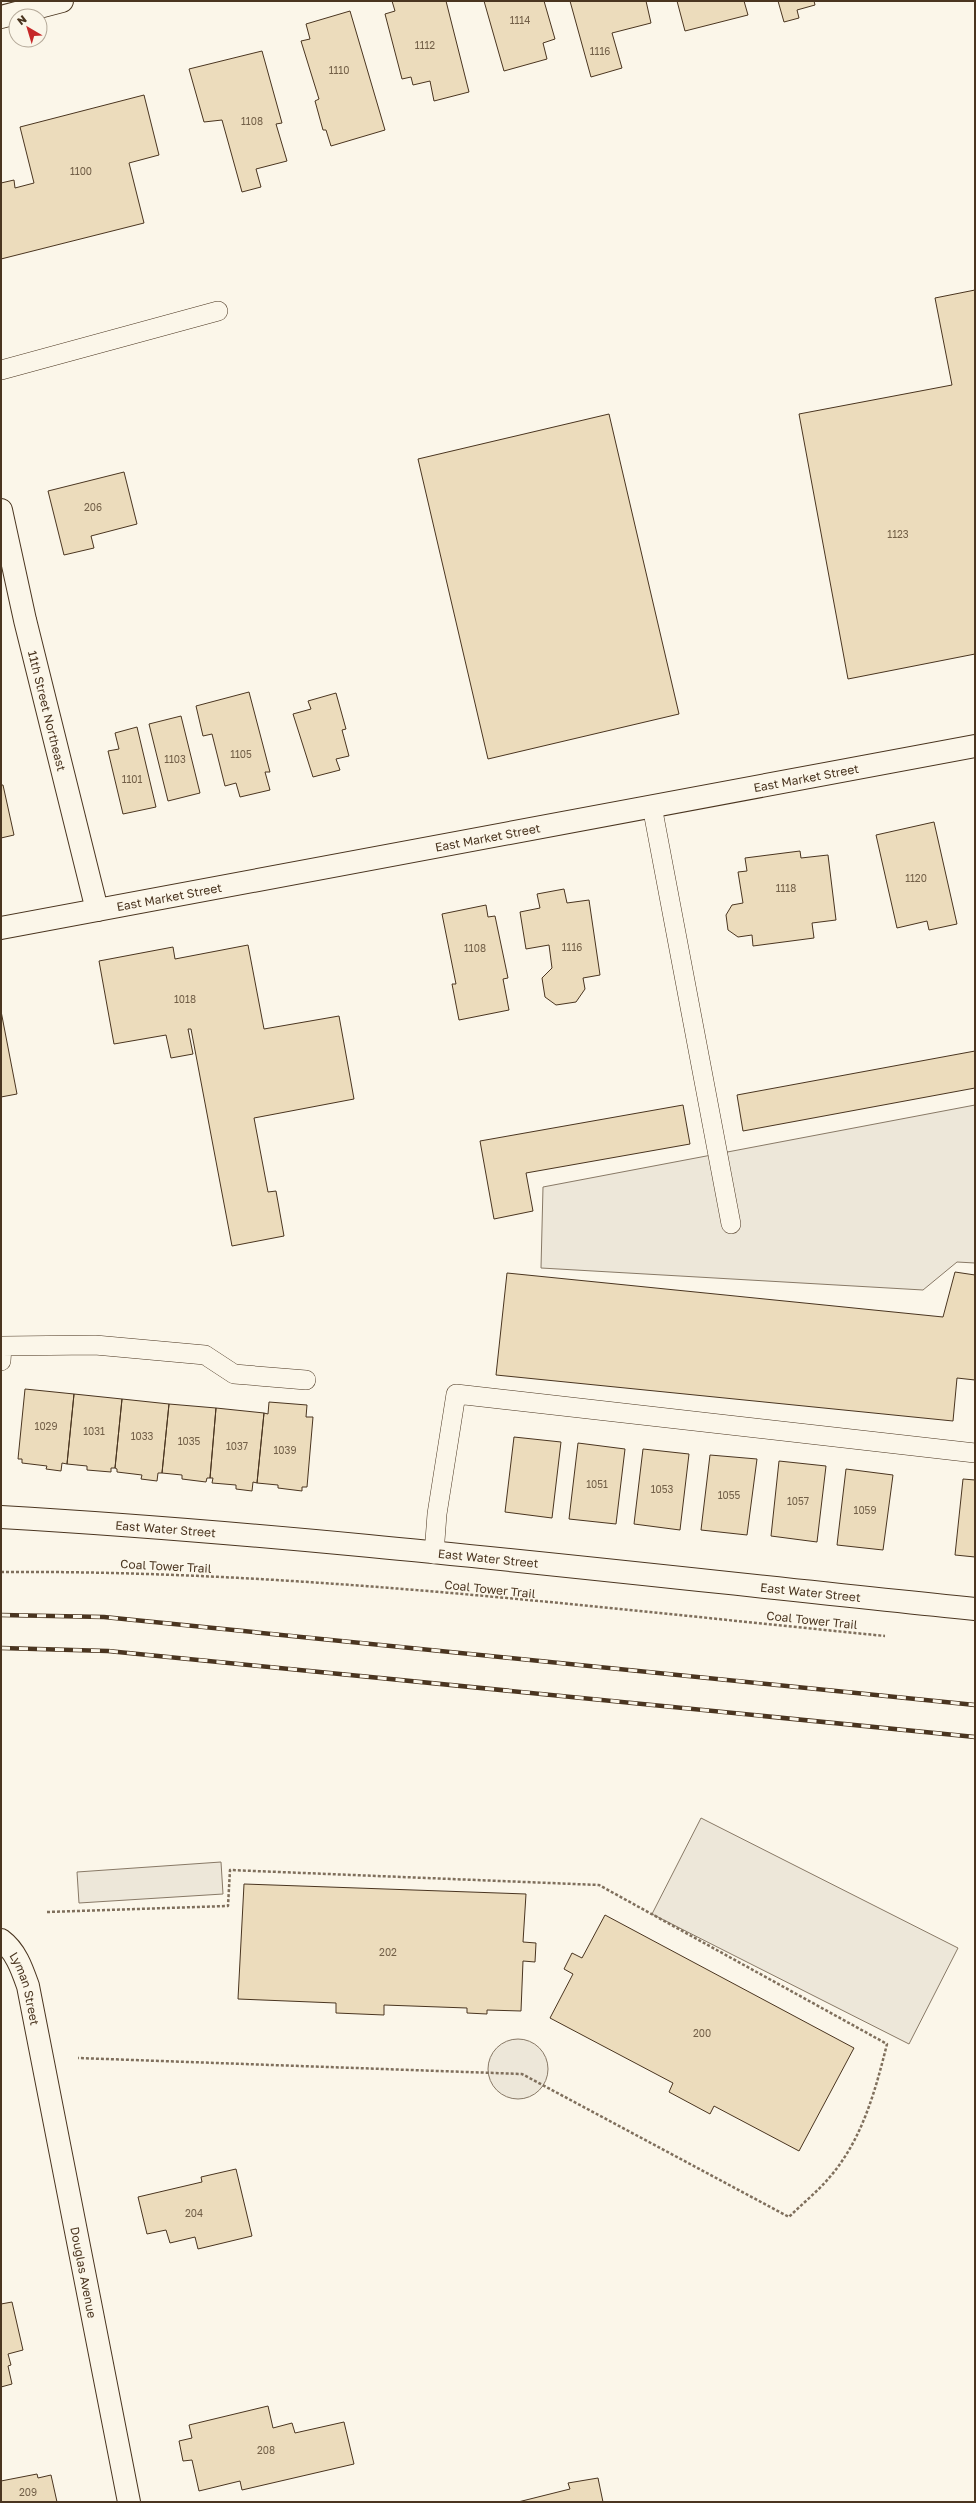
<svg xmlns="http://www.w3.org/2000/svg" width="976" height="2503" font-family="'Golos Text',sans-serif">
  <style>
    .parking { fill: #ede7d9; stroke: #887966 }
    .building { fill: #ecdcbc; stroke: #4a3520 }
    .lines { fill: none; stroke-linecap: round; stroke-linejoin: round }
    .lane-casing { stroke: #4a3520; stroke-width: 20 }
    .street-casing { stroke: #4a3520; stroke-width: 24 }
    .secondary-casing { stroke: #4a3520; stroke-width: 24 }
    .path { stroke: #7f6f5c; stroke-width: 2.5; stroke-dasharray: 3 2; stroke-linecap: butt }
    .lane { stroke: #fbf6e9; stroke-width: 19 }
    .street { stroke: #fbf6e9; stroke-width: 22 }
    .secondary { stroke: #fbf6e9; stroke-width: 22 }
    .rail-casing { stroke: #4a3520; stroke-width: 4.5 }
    .rail { stroke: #fbf6e9; stroke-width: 3; stroke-dasharray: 9; stroke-linecap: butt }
    .labels { text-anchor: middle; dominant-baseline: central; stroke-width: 3; stroke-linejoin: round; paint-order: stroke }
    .number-label { font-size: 10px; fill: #725f47 }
    .street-label { font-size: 12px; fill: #4a3520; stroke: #fbf6e9 }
  </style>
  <rect width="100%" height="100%" fill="#fbf6e9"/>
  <path class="parking" d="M975 1105V1263L957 1262 923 1290 541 1268 543 1187Z
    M701 1818 958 1948 909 2044 652 1914Z
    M221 1862 223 1894 79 1903 77 1872Z
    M488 2069a30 30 0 1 1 60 0a30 30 0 1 1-60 0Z"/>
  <path class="building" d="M392 1H446L469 92 434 101 430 81 413 85 411 77 402 79 385 14 395 11Z
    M484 1H544L555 39 543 43 547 59 504 71Z
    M570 1H646L651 23 612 33 622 68 591 77Z
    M677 1H744L748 15 685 31Z
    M778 1H814L815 5 797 10 799 18 784 22Z
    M350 11 385 130 331 146 326 130H323L315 101 319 99 301 41 310 39 306 24Z
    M262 51 282 123 276 124 287 161 256 169 261 187 242 192 222 120 204 122 189 69Z
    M144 95 159 155 129 163 144 223 1 259V183L14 180 15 188 34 183 20 127Z
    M975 290V654L848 679 799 414 952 385 935 298Z
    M609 414 679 714 488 759 418 459Z
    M124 472 137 524 91 536 94 548 64 555 48 491Z
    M249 692 270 772H265L270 790 240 797 236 783 225 786 212 734 203 736 196 706Z
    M336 693 346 729 342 730 349 756 336 759 340 770 313 777 293 714 311 709 308 701Z
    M181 716 200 793 168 801 149 724Z
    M137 727 156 807 123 814 108 751 119 749 115 733Z
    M1 785H3L14 835 1 838Z
    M934 822 957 924 929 930 927 921 897 928 876 835Z
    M800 851 801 858 828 855 836 920 812 923 814 938 753 946 752 935 738 937 728 930 726 915 732 905 743 903 738 872 747 871 745 858Z
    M564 889 567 903 589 900 600 975 583 978 585 989 576 1002 556 1005 545 997 542 978 552 968 549 945 526 949 520 912 540 908 537 894Z
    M486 905 488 917 495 916 508 978 503 979 509 1010 459 1020 452 984H456L442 914Z
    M248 945 264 1029 339 1016 354 1099 254 1118 268 1192 276 1191 284 1236 232 1246 191 1029H188L193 1054 171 1058 166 1035 114 1044 99 961 173 947 175 959Z
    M1 1011 17 1094 1 1097Z
    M975 1051V1088L743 1131 737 1095Z
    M683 1105 690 1144 526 1173 533 1211 494 1219 480 1141Z
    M955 1272 975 1275V1380L957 1378 953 1421 496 1375 507 1273 943 1317Z
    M25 1389 74 1394 67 1464 62 1463 61 1471 46 1469 47 1466 22 1463V1459H18Z
    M74 1394 122 1399 115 1468H111V1472L87 1470V1466L67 1464Z
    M122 1399 169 1404 162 1473H158L157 1481 141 1479 142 1475 117 1472V1469L115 1468Z
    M269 1402 307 1405 306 1417H313L307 1487H302V1491L278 1488V1485L257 1483 264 1413 268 1414Z
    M169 1404 216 1408 210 1478H207L206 1482 182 1479V1475L162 1473Z
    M216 1408 264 1413 257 1483 253 1482 252 1491 236 1489V1485L212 1483 213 1478H210Z
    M514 1437 561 1442 552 1518 505 1512Z
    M578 1443 625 1449 616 1524 569 1519Z
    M643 1449 689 1454 680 1530 634 1524Z
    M710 1455 757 1459 747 1535 701 1530Z
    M779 1461 826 1466 817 1542 771 1536Z
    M846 1469 893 1475 883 1550 837 1545Z
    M963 1479 975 1480V1557L955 1555Z
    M244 1884 526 1894 523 1942 536 1943 535 1962 523 1961 521 2011 487 2010V2014L467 2013V2008L384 2005V2015L336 2013V2003L238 1999Z
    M605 1915 854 2048 799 2151 714 2106 710 2114 669 2092 673 2083 550 2018 573 1974 564 1969 572 1953 582 1958Z
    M236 2169 252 2236 198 2249 195 2237 170 2243 166 2230 147 2234 138 2197 202 2182 201 2177Z
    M12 2302 23 2350 8 2354 11 2365 8 2366 12 2384 1 2387V2304Z
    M268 2406 273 2428 292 2423 295 2433 344 2422 354 2464 242 2490 240 2481 199 2491 192 2460 183 2461 179 2441 192 2438 189 2425Z
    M37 2474 38 2478 51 2475 57 2502H1V2481Z
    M598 2478 603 2502H518L570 2489 568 2483Z"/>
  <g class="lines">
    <g class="lane-casing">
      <path id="lane" d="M1 370 218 311
        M652 806 731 1224
        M1 1361 2 1346 95 1345 205 1355 234 1374 306 1380
        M434 1554 437 1514 456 1394 975 1453"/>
    </g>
    <g class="street-casing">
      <g id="street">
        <path d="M1 17 62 1"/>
        <path id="s1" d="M1 510 25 620 97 910"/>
        <path id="s2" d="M1 1517C326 1536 651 1576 975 1609"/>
        <path id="s3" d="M1 1940C16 1951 22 1969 28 1986L129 2502"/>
      </g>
    </g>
    <g class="secondary-casing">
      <g id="secondary">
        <path id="s4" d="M1 928 975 746"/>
      </g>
    </g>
    <path class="path" d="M1 1572C297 1570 591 1607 885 1636
      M47 1912 228 1906 230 1870 599 1885 887 2044C875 2092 862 2140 829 2178 817 2192 802 2204 789 2217L522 2074 78 2058"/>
    <use href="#lane" class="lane"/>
    <use href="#street" class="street"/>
    <use href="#secondary" class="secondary"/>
    <g class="rail-casing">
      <path id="rail" d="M1 1615 104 1617 975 1705
        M1 1648 108 1651 975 1737"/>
    </g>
    <use href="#rail" class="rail"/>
  </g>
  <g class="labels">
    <g class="number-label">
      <text x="520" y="20">1114</text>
      <text x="425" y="45">1112</text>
      <text x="600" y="51">1116</text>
      <text x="339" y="70">1110</text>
      <text x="252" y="121">1108</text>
      <text x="81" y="171">1100</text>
      <text x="93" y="507">206</text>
      <text x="898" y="534">1123</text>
      <text x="241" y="754">1105</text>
      <text x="175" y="759">1103</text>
      <text x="132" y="779">1101</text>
      <text x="916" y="878">1120</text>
      <text x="786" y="888">1118</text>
      <text x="572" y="947">1116</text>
      <text x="475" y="948">1108</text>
      <text x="185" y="999">1018</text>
      <text x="46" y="1426">1029</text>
      <text x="94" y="1431">1031</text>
      <text x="142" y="1436">1033</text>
      <text x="189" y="1441">1035</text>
      <text x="237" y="1446">1037</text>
      <text x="285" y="1450">1039</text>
      <text x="597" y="1484">1051</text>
      <text x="662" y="1489">1053</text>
      <text x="729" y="1495">1055</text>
      <text x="798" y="1501">1057</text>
      <text x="865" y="1510">1059</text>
      <text x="388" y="1952">202</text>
      <text x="702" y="2033">200</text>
      <text x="194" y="2213">204</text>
      <text x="266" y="2450">208</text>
      <text x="28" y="2492">209</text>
    </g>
    <g class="street-label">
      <text stroke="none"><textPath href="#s1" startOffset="206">11th Street Northeast</textPath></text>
      <text stroke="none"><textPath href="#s4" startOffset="819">East Market Street</textPath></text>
      <text stroke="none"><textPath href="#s4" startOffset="495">East Market Street</textPath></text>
      <text stroke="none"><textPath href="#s4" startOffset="171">East Market Street</textPath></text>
      <text stroke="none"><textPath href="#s2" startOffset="165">East Water Street</textPath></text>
      <text stroke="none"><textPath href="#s2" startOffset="489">East Water Street</textPath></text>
      <text transform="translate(166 1566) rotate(3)">Coal Tower Trail</text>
      <text transform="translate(490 1589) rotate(6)">Coal Tower Trail</text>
      <text stroke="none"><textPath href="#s2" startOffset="813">East Water Street</textPath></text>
      <text transform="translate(812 1620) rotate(6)">Coal Tower Trail</text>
      <text stroke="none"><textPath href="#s3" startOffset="56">Lyman Street</textPath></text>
      <text stroke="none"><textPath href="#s3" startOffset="346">Douglas Avenue</textPath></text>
    </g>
  </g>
  <rect width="976" height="2503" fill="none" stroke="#4a3520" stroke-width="4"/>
  <g transform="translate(28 28) rotate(322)"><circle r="19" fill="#fbf6e9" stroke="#b4a999"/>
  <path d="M0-3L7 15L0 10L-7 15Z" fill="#c62828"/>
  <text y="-6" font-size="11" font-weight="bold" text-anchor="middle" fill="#4a3520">N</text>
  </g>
</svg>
